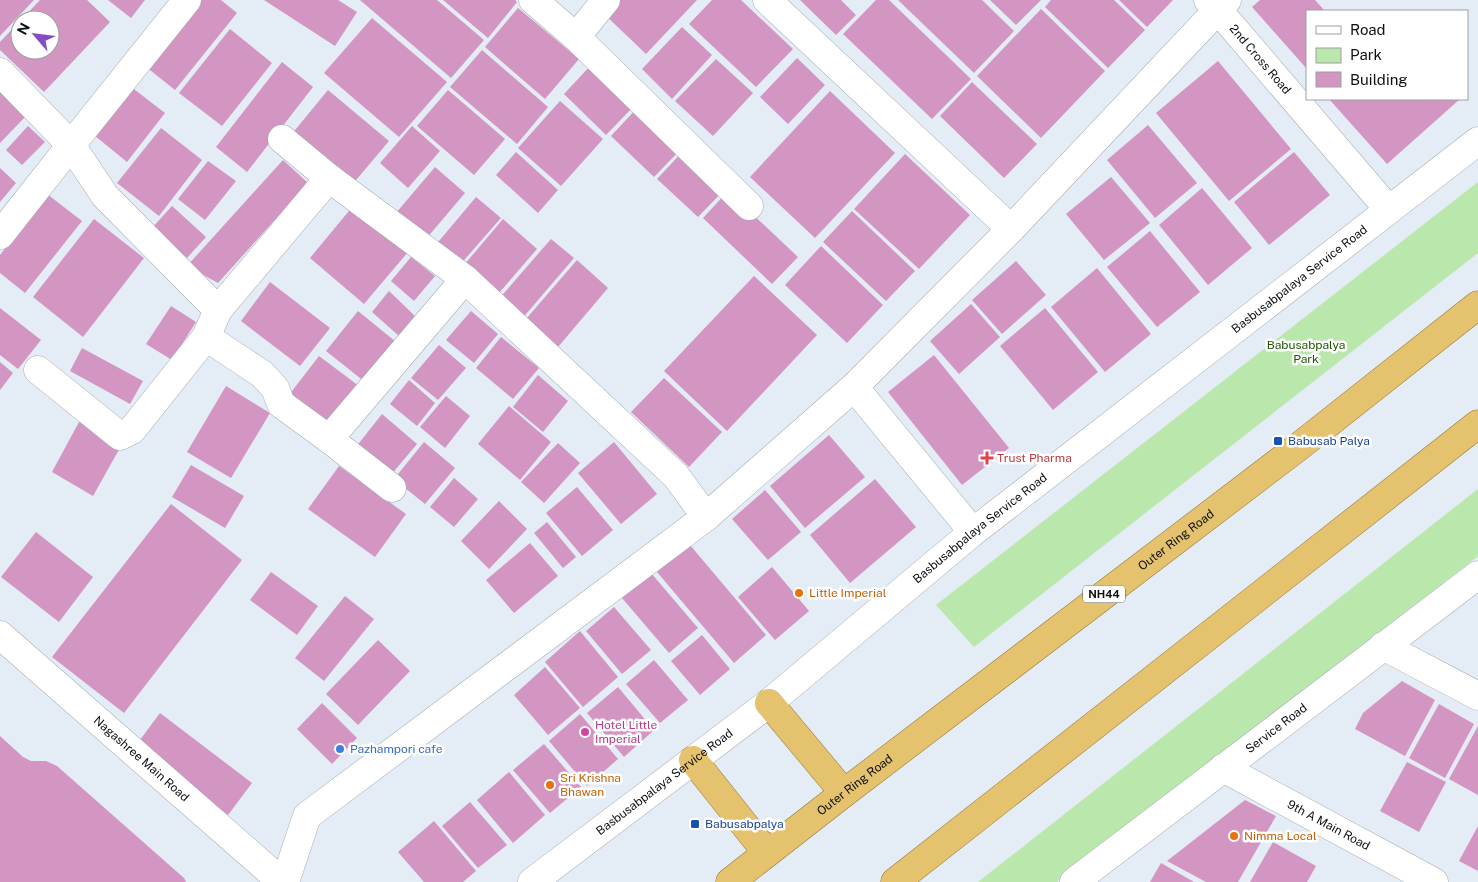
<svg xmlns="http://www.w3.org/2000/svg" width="1478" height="882" font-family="'Public Sans',sans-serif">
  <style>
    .green { fill: #bae7ac }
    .building { fill: #d395c2 }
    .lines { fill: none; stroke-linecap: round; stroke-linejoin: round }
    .minor-casing { stroke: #a4acb4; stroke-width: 29 }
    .tertiary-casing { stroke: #a4acb4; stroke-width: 29 }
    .trunk-casing { stroke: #957936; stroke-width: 29 }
    .minor { stroke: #fff; stroke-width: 28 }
    .tertiary { stroke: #fff; stroke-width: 28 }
    .trunk { stroke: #e4c26e; stroke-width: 28 }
    .transit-dot { fill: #1a4fb4; stroke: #fff; stroke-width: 2 }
    .health-dot { fill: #e0444e; stroke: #fff; stroke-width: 2 }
    .food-dot { fill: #e8710a; stroke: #fff; stroke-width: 2 }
    .hotel-dot { fill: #d1479c; stroke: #fff; stroke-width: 2 }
    .shop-dot { fill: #3f7fe0; stroke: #fff; stroke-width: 2 }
    .labels { text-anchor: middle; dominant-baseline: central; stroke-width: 5; stroke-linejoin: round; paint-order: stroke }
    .shield { fill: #fff; stroke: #565859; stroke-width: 1 }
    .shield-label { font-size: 11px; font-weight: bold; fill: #0d1012 }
    .street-label { font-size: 12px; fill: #0d1012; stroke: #fff }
    .park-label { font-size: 12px; fill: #1e5701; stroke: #fff }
    .transit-label { font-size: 12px; fill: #164399; stroke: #fff; text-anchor: start }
    .health-label { font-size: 12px; fill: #be3a42; stroke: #fff; text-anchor: start }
    .food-label { font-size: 12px; fill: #c56008; stroke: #fff; text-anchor: start }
    .hotel-label { font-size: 12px; fill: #b23c85; stroke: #fff; text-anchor: start }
    .shop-label { font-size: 12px; fill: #366cbe; stroke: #fff; text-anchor: start }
  </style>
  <rect width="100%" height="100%" fill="#e4ecf5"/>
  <path class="green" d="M1478 182V253L974 647 936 605Z
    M1478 489V556L1057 882H978Z"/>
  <path class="building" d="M0 0H34L0 36Z
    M40 0H87L110 22 44 92 0 50V42L20 21V50H50V20H21Z
    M108 0H145L131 18Z
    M198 0H221L237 13 175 90 145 66Z
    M264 0H338L357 12 335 46Z
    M360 0H437L484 40 451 78Z
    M443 0H515L517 2 488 38Z
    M611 0H697L646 54 601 11Z
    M712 0H741L793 49 756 87 689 24Z
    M800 0H841L856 15 836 35Z
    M876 0H889L971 79 932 119 843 34Z
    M898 0H982L1014 31 974 73Z
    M990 0H1041L1016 25Z
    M1051 0H1114L1145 30 1108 68 1045 7Z
    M1119 0H1173L1147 27Z
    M1260 0H1315L1325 11H1307V69L1252 7Z
    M518 8 579 59 545 99 485 47Z
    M1041 9 1105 71 1041 138 977 76Z
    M372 18 447 82 399 137 324 73Z
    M682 27 712 55 672 99 642 69Z
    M230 29 272 63 222 126 179 93Z
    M482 50 548 107 517 144 450 87Z
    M797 58 825 85 788 124 760 97Z
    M716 59 753 93 713 136 675 101Z
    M1218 61 1291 149 1229 201 1156 113Z
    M282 62 313 87 247 172 216 147Z
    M592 64 635 105 606 135 564 94Z
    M972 82 1037 144 1004 178 940 116Z
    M126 83 165 113 127 162 89 131Z
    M0 90 26 116 0 143Z
    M328 90 389 141 351 186 291 135Z
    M448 90 505 139 474 175 417 126Z
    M830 91 895 153 815 238 750 177Z
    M1329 99H1460L1387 164Z
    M560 101 603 139 561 186 518 148Z
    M639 106 683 147 654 177 611 136Z
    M1148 125 1197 183 1155 218 1107 160Z
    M28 126 45 142 22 165 6 150Z
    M412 126 440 151 408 188 380 163Z
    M161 128 202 160 159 216 117 183Z
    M685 149 726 188 698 217 657 179Z
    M516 152 558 190 538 213 496 175Z
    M1294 152 1330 195 1269 245 1234 202Z
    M905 154 970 215 919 269 854 209Z
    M283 160 308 183 218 283 187 266Z
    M208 161 236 181 205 220 178 199Z
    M435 167 465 193 426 239 396 213Z
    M0 168 16 183 0 202Z
    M1111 177 1150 223 1104 260 1066 214Z
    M1202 188 1252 248 1208 285 1159 225Z
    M728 191 798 257 772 284 703 218Z
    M47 194 82 221 25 293 0 273V255Z
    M476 197 501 218 458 267 434 247Z
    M172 206 206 237 187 258 152 228Z
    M353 206 408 252 364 304 310 258Z
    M852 211 915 271 886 301 823 242Z
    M94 219 144 258 83 337 33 297Z
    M503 219 537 249 493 300 459 271Z
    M1150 231 1200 292 1157 327 1107 267Z
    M551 239 574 258 521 320 498 300Z
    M821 246 883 305 847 343 785 285Z
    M411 257 435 276 414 301 391 281Z
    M577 260 608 288 558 347 526 319Z
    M1016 261 1046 295 1002 334 972 300Z
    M1097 268 1151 334 1105 372 1051 307Z
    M754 276 817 335 727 431 664 371Z
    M270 282 330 328 300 366 241 321Z
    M389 291 415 316 399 336 372 312Z
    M971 304 1000 337 959 374 930 341Z
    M171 306 196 322 172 360 146 344Z
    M0 308 41 340 18 369 0 355Z
    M1045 308 1098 372 1053 410 1000 346Z
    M358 311 396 342 365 382 326 351Z
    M471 311 498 334 474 363 446 340Z
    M501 337 539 368 513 399 476 368Z
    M439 345 466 368 438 400 411 378Z
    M82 348 143 381 130 404 70 371Z
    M934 355 1009 448 962 485 888 392Z
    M319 356 359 386 329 426 289 395Z
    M0 362 13 373 0 390Z
    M538 375 568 401 543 432 513 407Z
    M664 378 722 432 689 467 631 412Z
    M409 380 435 403 417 426 390 404Z
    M226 386 270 413 231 478 187 452Z
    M446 396 470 416 445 448 420 427Z
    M509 406 551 442 520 480 478 444Z
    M382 414 417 444 390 476 356 447Z
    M79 422 121 446 93 496 52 472Z
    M829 435 865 477 805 528 770 486Z
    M424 442 455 468 425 504 394 479Z
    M614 442 657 494 621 524 578 473Z
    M558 443 580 463 544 503 521 482Z
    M191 465 244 496 225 528 172 497Z
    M339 466 406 514 375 557 308 509Z
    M454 478 478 499 454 527 430 507Z
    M875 479 916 527 850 583 810 535Z
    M577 487 613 530 582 556 546 513Z
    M765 490 801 532 768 560 732 519Z
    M499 501 527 529 489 569 461 541Z
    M171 504 242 560 124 713 52 657Z
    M547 522 576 557 563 568 534 533Z
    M36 532 93 577 59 622 1 577Z
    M530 543 558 576 514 613 486 580Z
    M690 545 766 635 734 663 657 572Z
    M772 567 809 611 775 640 738 597Z
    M271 572 318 606 297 635 250 600Z
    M651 573 698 628 669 653 622 598Z
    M345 596 374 619 324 681 295 658Z
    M614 607 651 650 622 674 586 631Z
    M580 631 618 677 583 707 545 662Z
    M702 635 730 669 700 695 671 661Z
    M378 640 410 671 358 725 326 694Z
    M654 660 688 700 660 723 626 684Z
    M545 667 580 708 548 735 514 695Z
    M1402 681 1435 700 1405 756 1355 729 1363 713Z
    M618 687 654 730 624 757 587 713Z
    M322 703 357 738 332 764 297 729Z
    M1439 704 1474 724 1445 778 1409 758Z
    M160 713 252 783 228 815 137 744Z
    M580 714 618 759 587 786 549 741Z
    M1478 726V795L1449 779Z
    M0 736 23 757 31 761H46L57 766 184 878 186 882H0Z
    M544 744 581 787 550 813 513 770Z
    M1407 762 1446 782 1419 832 1380 811Z
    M509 772 545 815 513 843 477 800Z
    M1245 800 1276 816 1238 882H1206L1167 861Z
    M470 802 507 845 478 868 442 826Z
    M434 821 476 871 463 882H424L398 852Z
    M1478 826V871L1459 861Z
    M1273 842 1316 866 1307 882H1250Z
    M1161 863 1194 882H1150Z"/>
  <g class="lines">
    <g class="minor-casing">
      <g id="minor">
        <path d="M533 0 576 37 749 206"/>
        <path d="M767 0 1011 229"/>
        <path id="s1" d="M1208 0 1218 10 1389 210"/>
        <path d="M576 37 606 0"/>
        <path d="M0 72 71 145 187 0"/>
        <path d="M282 139 329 178 465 279"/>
        <path d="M0 235 71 145 105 196 218 310 206 337 262 374 275 388 281 404 329 439 465 279 676 476 706 517"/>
        <path d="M218 310 329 178"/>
        <path d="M38 370 120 436 132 430 206 337"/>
        <path d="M854 387 973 532"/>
        <path d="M329 439 392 488"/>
        <path id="s2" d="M0 635 282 882"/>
        <path d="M1383 646 1478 696"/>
        <path id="s3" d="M1223 768 1434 882"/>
        <path d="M285 882 307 816 706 517 854 387 1011 229 1227 0"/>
      </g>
    </g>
    <g class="tertiary-casing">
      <g id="tertiary">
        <path id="s4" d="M532 882 769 703 973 532 1478 141"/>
        <path id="s5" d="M1074 882 1478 575"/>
      </g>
    </g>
    <g class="trunk-casing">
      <g id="trunk">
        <path d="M769 703 844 793"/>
        <path d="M693 760 767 853"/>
        <path id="s6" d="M730 882 844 793 1297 448 1478 305"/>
        <path d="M895 882 1478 424"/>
      </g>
    </g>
    <use href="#minor" class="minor"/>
    <use href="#tertiary" class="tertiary"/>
    <use href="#trunk" class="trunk"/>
  </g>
  <g class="transit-dot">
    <rect x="1273" y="436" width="10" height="10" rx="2.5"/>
    <rect x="690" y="819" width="10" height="10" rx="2.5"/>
  </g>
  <path class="health-dot" d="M984.5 450.5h5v5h5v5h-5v5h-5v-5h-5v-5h5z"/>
  <g class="food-dot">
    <circle cx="799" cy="593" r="5"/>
    <circle cx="550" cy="785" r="5"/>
    <circle cx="1234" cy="836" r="5"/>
  </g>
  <circle class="hotel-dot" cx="585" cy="732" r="5"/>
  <circle class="shop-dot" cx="340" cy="749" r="5"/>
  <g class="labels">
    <rect class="shield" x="1083" y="585.5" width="42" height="17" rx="4"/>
    <g class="shield-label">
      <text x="1104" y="594">NH44</text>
    </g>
    <g class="street-label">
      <text stroke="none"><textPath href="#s1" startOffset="79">2nd Cross Road</textPath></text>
      <text stroke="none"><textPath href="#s4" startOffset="976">Basbusabpalaya Service Road</textPath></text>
      <text stroke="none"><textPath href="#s4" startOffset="571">Basbusabpalaya Service Road</textPath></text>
      <text stroke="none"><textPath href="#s6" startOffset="562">Outer Ring Road</textPath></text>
      <text stroke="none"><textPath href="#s5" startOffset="254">Service Road</textPath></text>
      <text stroke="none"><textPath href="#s2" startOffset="188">Nagashree Main Road</textPath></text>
      <text stroke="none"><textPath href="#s4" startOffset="166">Basbusabpalaya Service Road</textPath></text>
      <text stroke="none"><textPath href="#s6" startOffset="158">Outer Ring Road</textPath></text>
      <text stroke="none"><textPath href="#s3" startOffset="120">9th A Main Road</textPath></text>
    </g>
    <g class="park-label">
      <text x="1306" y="345">Babusabpalya<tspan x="1306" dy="14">Park</tspan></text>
    </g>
    <g class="transit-label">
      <text x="1288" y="441">Babusab Palya</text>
      <text x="705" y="824">Babusabpalya</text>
    </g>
    <g class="health-label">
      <text x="997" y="458">Trust Pharma</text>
    </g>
    <g class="food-label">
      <text x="809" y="593">Little Imperial</text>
      <text x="560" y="778">Sri Krishna<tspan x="560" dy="14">Bhawan</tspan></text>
      <text x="1244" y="836">Nimma Local</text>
    </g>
    <g class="hotel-label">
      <text x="595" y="725">Hotel Little<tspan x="595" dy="14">Imperial</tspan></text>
    </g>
    <g class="shop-label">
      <text x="350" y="749">Pazhampori cafe</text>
    </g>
  </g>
  <rect x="1306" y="10" width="162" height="90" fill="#ffffff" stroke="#9e9fa0"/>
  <rect x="1316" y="26" width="25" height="8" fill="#ffffff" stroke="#9e9fa0"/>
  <text x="1350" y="35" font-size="15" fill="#0d1012">Road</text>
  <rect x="1316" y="48" width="25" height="15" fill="#bae7ac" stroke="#9e9fa0"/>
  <text x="1350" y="60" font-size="15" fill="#0d1012">Park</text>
  <rect x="1316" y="72" width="25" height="15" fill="#d395c2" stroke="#9e9fa0"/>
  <text x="1350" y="85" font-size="15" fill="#0d1012">Building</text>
  <g transform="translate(35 35) rotate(298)"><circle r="24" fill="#ffffff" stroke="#9e9fa0"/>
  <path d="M0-4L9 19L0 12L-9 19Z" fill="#834ec5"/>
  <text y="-8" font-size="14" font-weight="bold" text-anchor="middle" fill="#0d1012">N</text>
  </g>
</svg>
